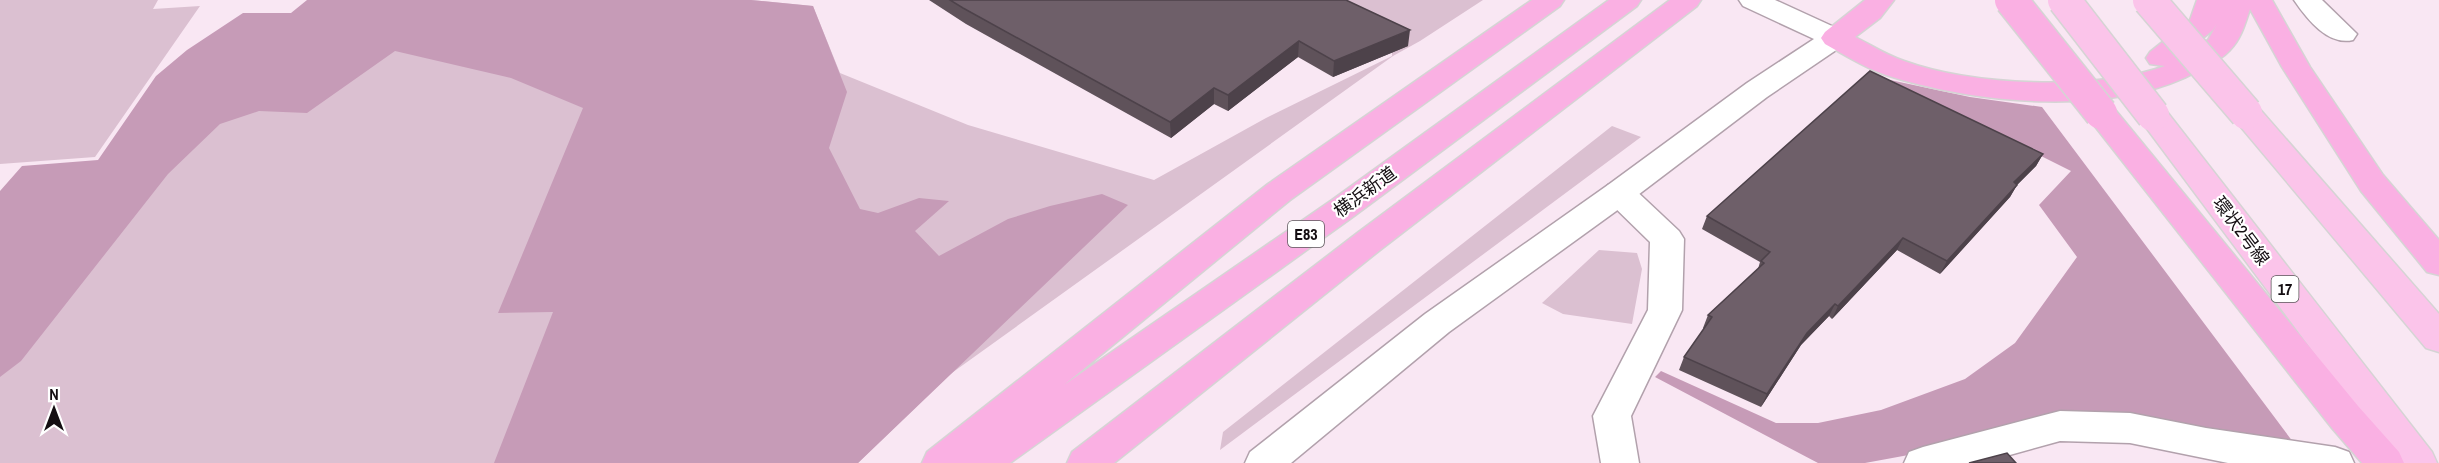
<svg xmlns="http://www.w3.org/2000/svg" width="2439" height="463" viewBox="0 0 2439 463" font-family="'Archivo Narrow','Noto Sans JP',sans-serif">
<rect width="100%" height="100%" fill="#f9e7f3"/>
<path fill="#dbc0d1" d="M 0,0 L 158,0 L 153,9 L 200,6 L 95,157 L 0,164 Z
M 751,0 L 813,6 L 840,73 L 968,125 L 1154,180 L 1266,118 L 1392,56 L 1391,33 L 1299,0 L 1483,0 L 1420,41 L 1393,56 L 949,375 L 858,463 L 0,463 L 0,262 L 278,48 Z
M 1612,126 L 1641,137 L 1220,450 L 1223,432 Z
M 1599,250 L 1637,253 L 1642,269 L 1632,324 L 1563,314 L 1542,303 Z"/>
<path fill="#c69bb7" d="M 307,0 L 751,0 L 813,6 L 847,92 L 829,148 L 860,209 L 878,213 L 919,198 L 949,201 L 915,231 L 939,256 L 1008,219 L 1050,206 L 1102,194 L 1128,205 L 858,463 L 494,463 L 553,312 L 498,313 L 583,108 L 511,78 L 395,51 L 307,113 L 259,111 L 220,124 L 168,174 L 21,361 L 0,377 L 0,191 L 22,166 L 98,160 L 156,76 L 187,50 L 243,13 L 291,13 Z
M 1890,80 L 1970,97 L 2042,107 L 2293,442 L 2123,415 L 2042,415 L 1914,454 L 1865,463 L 1818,463 L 1655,377 L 1661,371 L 1776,423 L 1818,423 L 1881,410 L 1965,379 L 2015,343 L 2077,257 L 2039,205 L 2071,171 Z"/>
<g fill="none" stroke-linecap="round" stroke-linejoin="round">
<defs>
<path id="minor" d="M 2294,0 L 2322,0 L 2357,34 L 2353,40 C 2328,46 2307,19 2294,0 Z
M 1619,182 L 1630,185 L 1679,231 L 1684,239 L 1682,310 L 1631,416 L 1639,463 L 1601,463 L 1593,416 L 1648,310 L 1650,242 L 1608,201 L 1603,193 L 1608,185 Z
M 2060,411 L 2130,413 L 2206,428 L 2335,447 L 2349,452 L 2354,463 L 2228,463 L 2130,443 L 2060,441 L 1981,463 L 1904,463 L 1909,452 L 1923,447 Z"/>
<path id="tertiary" d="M 1739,0 L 1775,0 L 1845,32 L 1849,38 L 1845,44 L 1767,97 L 1630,201 L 1449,332 L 1291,463 L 1245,463 L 1250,452 L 1425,314 L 1608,185 L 1747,83 L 1814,39 L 1743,6 Z"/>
<path id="primary" d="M 2246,103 L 2257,106 L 2439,314 L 2439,352 L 2426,348 L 2235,120 L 2231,113 L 2235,106 Z
M 2153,105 L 2164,108 L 2432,452 L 2437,463 L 2396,463 L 2142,122 L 2138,115 L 2142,108 Z"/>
<path id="trunk" d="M 1532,0 L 1564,0 L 1560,6 L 1290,200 L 1064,385 L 1332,200 L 1609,0 L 1641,0 L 1637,6 L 1354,216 L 1010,463 L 922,463 L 927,452 L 1268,184 Z
M 1670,0 L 1701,0 L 1697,6 L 1380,250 L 1114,463 L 1067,463 L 1072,452 L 1356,234 Z
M 1865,0 L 1894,0 L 1880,18 L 1855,37 C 1871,45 1886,55 1904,61 C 1973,86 2095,91 2165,66 L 2150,64 L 2146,58 L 2150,52 L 2190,20 L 2197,0 L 2225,0 L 2218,22 L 2225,0 L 2272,0 L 2310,67 L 2383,175 L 2439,240 L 2439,275 L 2427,272 L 2361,191 L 2282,67 L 2250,9 C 2245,24 2241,39 2230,50 C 2222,59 2210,65 2200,70 C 2115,118 1976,104 1886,75 C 1865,68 1845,55 1825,44 L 1821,38 L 1825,32 ZM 2217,24 L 2208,40 L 2176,59 L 2213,30 Z
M 2101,103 L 2112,106 L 2358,406 L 2399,452 L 2404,463 L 2362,463 L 2332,428 L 2090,120 L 2086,113 L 2090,106 Z"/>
</defs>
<use href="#minor" stroke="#b2a1ac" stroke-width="3"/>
<use href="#tertiary" stroke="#b2a1ac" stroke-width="3"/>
<use href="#primary" stroke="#d5d4d4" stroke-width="3"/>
<use href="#trunk" stroke="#d5d4d4" stroke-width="3"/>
<use href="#minor" fill="#fff" fill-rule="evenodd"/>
<use href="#tertiary" fill="#fff" fill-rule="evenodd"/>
<use href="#primary" fill="#fbc4ea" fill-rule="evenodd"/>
<use href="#trunk" fill="#fab0e3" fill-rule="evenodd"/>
<defs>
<path id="primary-bridge" d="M 2064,0 L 2153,115
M 2149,0 L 2246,113"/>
<path id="trunk-bridge" d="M 2011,0 L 2101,113"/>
</defs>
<use href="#primary-bridge" stroke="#d5d4d4" stroke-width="35" stroke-linecap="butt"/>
<use href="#trunk-bridge" stroke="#d5d4d4" stroke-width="35" stroke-linecap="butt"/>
<use href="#primary-bridge" stroke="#fbc4ea" stroke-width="32"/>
<use href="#trunk-bridge" stroke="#fab0e3" stroke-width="32"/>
</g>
<path fill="#5f525a" d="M 929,0 L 1346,0 L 1408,46 L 1333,77 L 1298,57 L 1228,111 L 1214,104 L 1171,138 L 966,24 Z
M 2043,154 L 2036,166 L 2017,185 L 2010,197 L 1940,274 L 1897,250 L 1832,319 L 1829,316 L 1801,345 L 1761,407 L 1679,370 L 1684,357 L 1704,329 L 1703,328 L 1708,315 L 1758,269 L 1760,262 L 1702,229 L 1707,216 Z"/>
<path fill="#4d424a" d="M 1410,30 L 1408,46 L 1333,77 L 1334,61 Z
M 1299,41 L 1298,57 L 1228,111 L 1228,95 Z
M 1214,88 L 1214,104 L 1171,138 L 1170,122 Z
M 2043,154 L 2036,166 L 2017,185 L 2010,197 L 1940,274 L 1947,261 L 2014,182 Z
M 1903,238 L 1897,250 L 1832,319 L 1838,306 Z
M 1835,304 L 1829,316 L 1801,345 L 1761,407 L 1767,394 L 1807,333 Z"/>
<path fill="#6e5f69" stroke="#4d424a" stroke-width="1.5" d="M 950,0 L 1346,0 L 1410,30 L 1334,61 L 1299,41 L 1228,95 L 1214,88 L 1170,122 L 963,8 Z
M 1870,71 L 2043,154 L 2014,182 L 2017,185 L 1947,261 L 1903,238 L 1838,306 L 1835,304 L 1807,333 L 1767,394 L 1684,357 L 1712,317 L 1708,315 L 1764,263 L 1761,261 L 1770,252 L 1707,216 Z
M 2007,453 L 2016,463 L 1969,463 Z"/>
<g text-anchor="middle" stroke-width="4.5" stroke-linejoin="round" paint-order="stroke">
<g fill="#fff" stroke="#5a5659" stroke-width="1.5">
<rect x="1288" y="221" width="36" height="26" rx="4.5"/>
<rect x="2271.5" y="276" width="27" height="26" rx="4.5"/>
</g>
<g font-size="16" font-weight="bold" fill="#140e12">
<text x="1306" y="240">E83</text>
<text x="2285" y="295">17</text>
</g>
<g font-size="18" fill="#140e12" stroke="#fff">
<text transform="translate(1365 192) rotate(-36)" y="6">横浜新道</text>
<text transform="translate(2241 231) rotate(53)" y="6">環状2号線</text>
</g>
</g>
<g transform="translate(54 409)" stroke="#ffffff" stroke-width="4.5" paint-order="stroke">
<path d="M0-4.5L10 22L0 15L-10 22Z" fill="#140e12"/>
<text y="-9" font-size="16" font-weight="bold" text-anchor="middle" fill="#140e12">N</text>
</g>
</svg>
